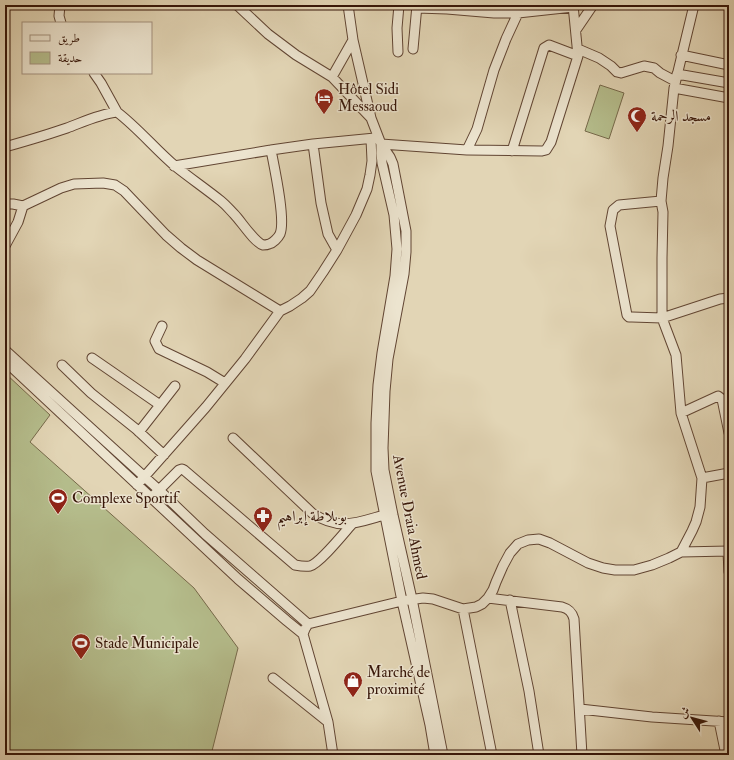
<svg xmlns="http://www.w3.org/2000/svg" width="734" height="760" viewBox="0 0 734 760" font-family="'IM FELL Double Pica',Amiri,serif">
<rect width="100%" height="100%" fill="#e2d5b5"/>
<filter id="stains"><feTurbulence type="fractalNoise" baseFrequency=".005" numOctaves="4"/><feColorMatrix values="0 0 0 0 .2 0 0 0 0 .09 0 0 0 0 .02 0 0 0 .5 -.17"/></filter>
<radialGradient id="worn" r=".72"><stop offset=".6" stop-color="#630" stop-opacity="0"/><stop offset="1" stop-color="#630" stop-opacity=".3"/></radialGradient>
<path fill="#b5bd8c" stroke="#76694a" d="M 600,85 L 624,93 L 609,139 L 585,131 Z
M 5,373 L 50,415 L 30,442 L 194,588 L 238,648 L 211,755 L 5,755 Z"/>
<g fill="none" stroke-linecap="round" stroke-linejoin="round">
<defs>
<path id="minor" d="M 60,5 L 59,16 L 61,23
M 237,5 L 268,34 L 296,55 L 332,77 L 370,117
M 348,5 L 353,40 L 371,118 L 381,144 L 390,157 L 393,164 L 406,231 L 406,252 L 404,274 L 388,359 L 385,391 L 383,448 L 384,470 L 393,515 L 412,599 L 443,755
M 417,8 L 447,9 L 494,13 L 518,13 L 573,7
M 576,30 L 593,5
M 413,49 L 417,5
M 578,49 L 599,58 L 611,66 L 617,72 L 621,73 L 644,66 L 654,68 L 660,73 L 675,81
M 398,52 L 397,28 L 399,5
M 681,55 L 729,65
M 94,73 L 101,83 L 117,112
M 677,74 L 729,83
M 332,77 L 353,40
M 674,88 L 729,98
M 313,144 L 321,203 L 328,234 L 337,250
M 381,144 L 381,153 L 382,163 L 394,215 L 397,249 L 395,276 L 382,353 L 378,385 L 376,423 L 376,471 L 402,601 L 430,725 L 435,755
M 381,144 L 467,150 L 542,151 L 546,150 L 551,142 L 578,56 L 573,5
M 5,147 C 26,141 47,135 67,128 C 83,122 100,114 117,112 C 138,128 155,149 175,166 C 190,178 206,189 221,201 C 226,205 230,210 234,214 C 241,221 254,242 263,245 C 265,245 267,245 269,244 C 273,243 278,238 280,234 C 286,220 274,166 271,150
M 467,150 L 477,129 L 494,70 L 506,39 L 518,13 L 518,5
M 512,151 L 544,48 L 549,45 L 578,56
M 174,166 L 271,150 L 313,144 L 375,138
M 661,201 L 619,205 L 613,210 L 610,226 L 627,315 L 629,317 L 632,317 L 662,318 L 720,299 L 729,298
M 5,204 L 13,204 L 23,206
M 5,246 L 18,222 L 23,206 L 61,188 L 74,184 L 103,183 L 115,185 L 124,191 L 166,235 L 181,248 L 197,260 L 280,311
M 162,326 L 155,341 L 159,349 L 207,372 L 225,383
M 5,350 L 159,490 L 205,534 L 308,624
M 92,358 L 160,405
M 5,361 L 238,579 L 287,621 L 303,634
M 62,365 L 91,393 L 136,429 L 164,455
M 681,413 L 718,396 L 722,399 L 729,433
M 139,432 L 175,386
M 233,438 L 312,513 C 339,531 356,523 384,515
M 702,478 L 729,473
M 137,485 L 206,407 L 245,359 L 280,311 L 290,306 L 302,298 L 310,291 L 323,272 L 337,250 L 356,215 L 367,189 L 370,175 L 372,161 L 371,139
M 155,494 L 179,470 L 182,469 L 184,470 L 295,565 C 300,566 305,567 310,566 C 320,563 344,533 352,524
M 681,552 L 729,551
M 728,552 L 729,572
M 488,598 L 562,607 C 569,609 572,612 574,619 L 582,755
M 510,600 L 529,691 L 539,755
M 463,609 L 492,755
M 273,678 L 328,722
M 580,709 L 652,717 L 729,722
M 719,721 L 726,755
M 333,755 L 328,722 L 303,634 L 305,629 L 308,624 L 402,601 L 423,598 L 433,599 L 463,609 L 476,607 L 482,604 L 488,598 L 493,590 L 496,582 L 503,566 L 510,553 L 518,544 L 528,540 L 539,539 L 550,543 L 588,563 L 603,568 L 615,570 L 634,570 L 652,565 L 669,558 L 681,552 L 692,531 L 696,522 L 700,507 L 702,478 L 681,413 L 676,355 L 662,318 L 662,258 L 663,212 L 661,201 L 663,178 L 668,146 L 674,88 L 694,5"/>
</defs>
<use href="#minor" stroke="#614533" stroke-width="11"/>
<use href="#minor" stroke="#ece4cf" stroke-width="9"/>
</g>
<defs>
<symbol id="hotel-pin" viewBox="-11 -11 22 30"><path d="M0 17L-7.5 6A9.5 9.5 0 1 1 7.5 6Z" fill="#8f2418" stroke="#ece4cf"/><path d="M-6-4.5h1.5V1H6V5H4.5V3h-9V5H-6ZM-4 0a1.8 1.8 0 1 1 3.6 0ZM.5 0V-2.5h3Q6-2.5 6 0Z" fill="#fff"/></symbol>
<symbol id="mosque-pin" viewBox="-11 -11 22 30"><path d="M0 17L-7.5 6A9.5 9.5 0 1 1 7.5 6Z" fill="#8f2418" stroke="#ece4cf"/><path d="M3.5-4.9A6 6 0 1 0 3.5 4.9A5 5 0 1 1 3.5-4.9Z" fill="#fff"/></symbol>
<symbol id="stadium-pin" viewBox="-11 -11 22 30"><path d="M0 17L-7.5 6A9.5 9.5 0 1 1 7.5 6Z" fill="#8f2418" stroke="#ece4cf"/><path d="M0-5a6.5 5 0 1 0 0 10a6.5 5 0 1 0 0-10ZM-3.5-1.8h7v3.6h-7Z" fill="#fff"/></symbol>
<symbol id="pharmacy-pin" viewBox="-11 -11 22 30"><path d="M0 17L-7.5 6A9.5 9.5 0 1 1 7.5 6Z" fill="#8f2418" stroke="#ece4cf"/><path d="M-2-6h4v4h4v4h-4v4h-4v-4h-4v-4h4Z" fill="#fff"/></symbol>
<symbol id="shop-pin" viewBox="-11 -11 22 30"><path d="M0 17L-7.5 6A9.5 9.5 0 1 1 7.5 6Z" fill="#8f2418" stroke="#ece4cf"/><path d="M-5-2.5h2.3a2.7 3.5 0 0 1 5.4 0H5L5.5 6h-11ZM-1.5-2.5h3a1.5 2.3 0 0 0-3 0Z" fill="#fff"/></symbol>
</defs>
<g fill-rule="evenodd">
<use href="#hotel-pin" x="313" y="87" width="22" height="30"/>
<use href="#mosque-pin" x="626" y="105" width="22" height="30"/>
<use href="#stadium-pin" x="47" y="487" width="22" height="30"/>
<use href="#pharmacy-pin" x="252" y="505" width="22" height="30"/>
<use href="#stadium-pin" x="70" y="632" width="22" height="30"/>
<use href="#shop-pin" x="342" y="670" width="22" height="30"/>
</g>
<g text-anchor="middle" stroke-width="3" stroke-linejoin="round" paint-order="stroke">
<g font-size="15" fill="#361508" stroke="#ece4cf" text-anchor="start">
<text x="338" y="94">Hôtel Sidi<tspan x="338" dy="17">Messaoud</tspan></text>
<text x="651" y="121">مسجد الرحمة</text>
<text x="72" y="503">Complexe Sportif</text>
<text x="277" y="521">بوبلاطة إبراهيم</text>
<text x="95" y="648">Stade Municipale</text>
<text x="367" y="677">Marché de<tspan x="367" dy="17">proximité</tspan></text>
</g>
<g font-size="15" fill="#361508" stroke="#ece4cf">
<text transform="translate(410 517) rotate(79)" y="5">Avenue Draia Ahmed</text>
</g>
</g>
<rect width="734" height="760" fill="none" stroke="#e2d5b5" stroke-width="20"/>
<rect x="6" y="6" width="722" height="748" fill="none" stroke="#361508" stroke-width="2"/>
<rect x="10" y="10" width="714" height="740" fill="none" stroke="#361508"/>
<rect x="22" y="22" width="130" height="52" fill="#ece4cf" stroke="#a3917f"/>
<rect x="30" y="35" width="20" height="6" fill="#ece4cf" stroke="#a3917f"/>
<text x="58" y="42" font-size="12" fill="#361508">طريق</text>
<rect x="30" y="52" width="20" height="12" fill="#b5bd8c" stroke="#a3917f"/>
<text x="58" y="62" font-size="12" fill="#361508">حديقة</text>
<g transform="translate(692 718) rotate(306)" stroke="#ece4cf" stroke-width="3" paint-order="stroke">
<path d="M0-3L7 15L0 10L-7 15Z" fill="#361508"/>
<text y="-6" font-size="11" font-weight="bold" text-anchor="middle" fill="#361508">ش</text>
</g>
<rect width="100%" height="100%" filter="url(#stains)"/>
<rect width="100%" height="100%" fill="url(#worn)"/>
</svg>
